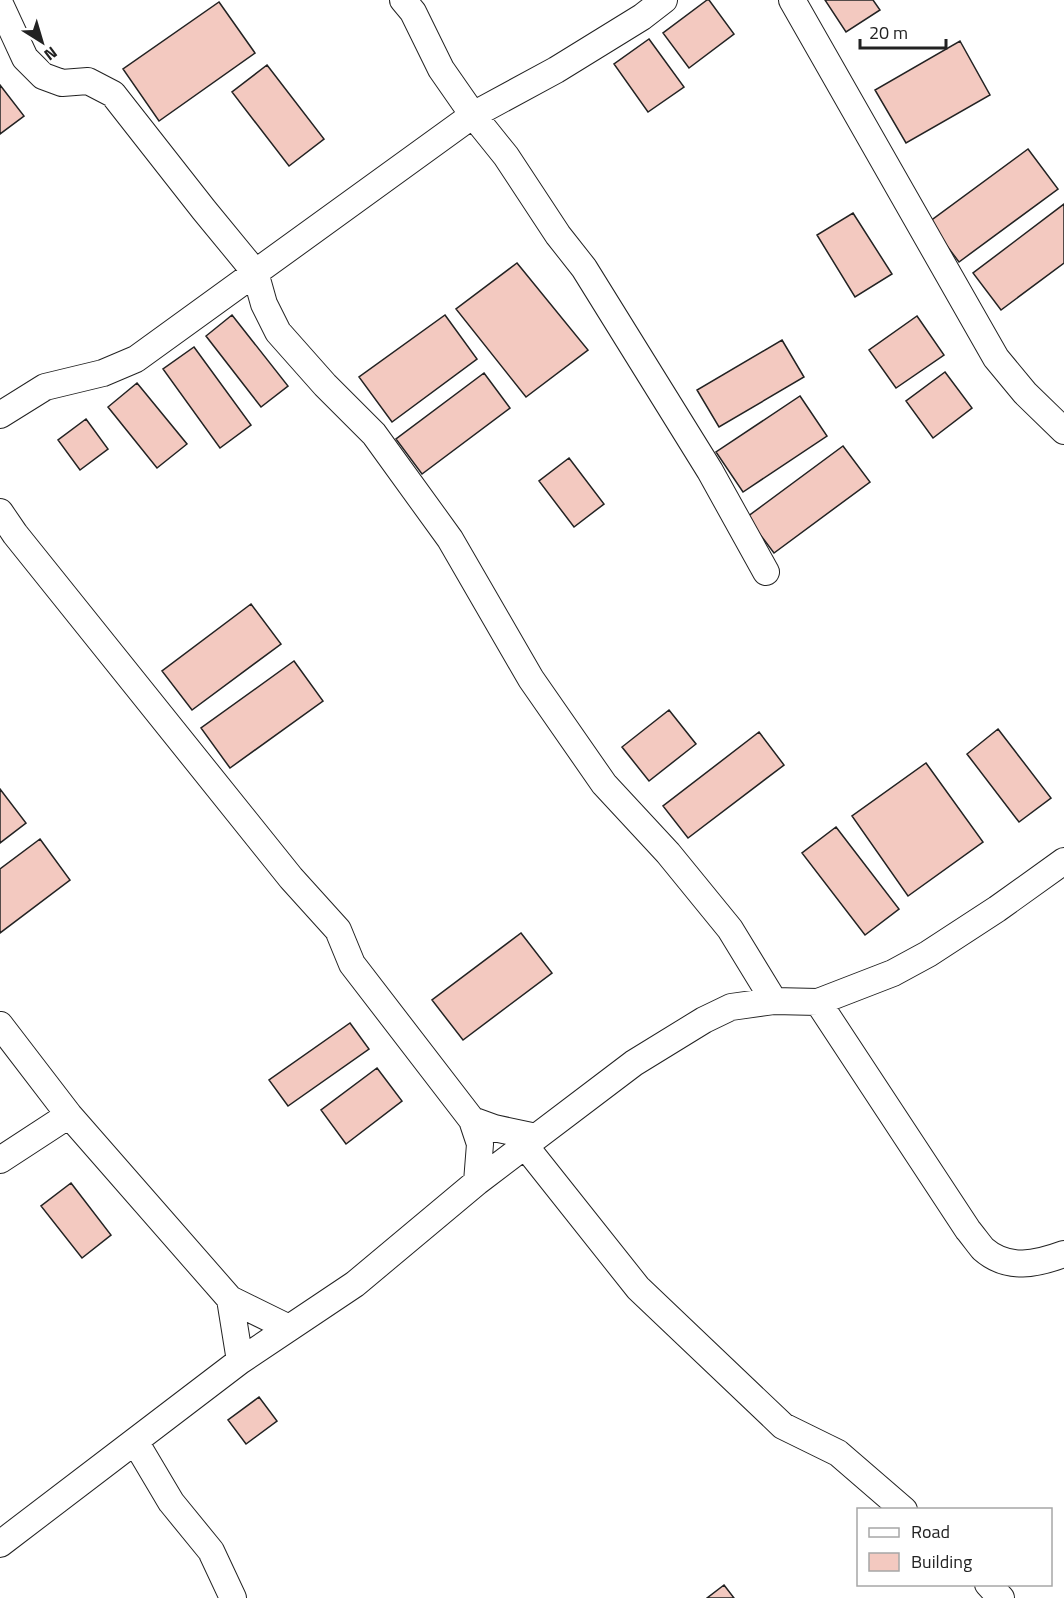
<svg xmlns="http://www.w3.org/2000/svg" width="1064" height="1598" viewBox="0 0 1064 1598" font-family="'Titillium Web',sans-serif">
<rect width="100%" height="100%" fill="#fff"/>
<path fill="#f3c9c0" stroke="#222" stroke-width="1.5" d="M 707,0 L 709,0 L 734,34 L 689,68 L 663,33 Z
M 825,0 L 873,0 L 880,10 L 846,32 Z
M 219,2 L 255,53 L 159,121 L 123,69 Z
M 649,39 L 684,87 L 648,112 L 614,64 Z
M 960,41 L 990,95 L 906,143 L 875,90 Z
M 267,65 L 324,139 L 289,166 L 232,92 Z
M 0,85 L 24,116 L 0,134 Z
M 1028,149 L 1058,189 L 959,262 L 929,222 Z
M 1064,204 L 1064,263 L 1001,310 L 973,273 Z
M 853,213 L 892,274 L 855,297 L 817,235 Z
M 517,263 L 588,350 L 526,397 L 456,309 Z
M 232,315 L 288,386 L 261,407 L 206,336 Z
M 445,315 L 477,359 L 392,422 L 359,377 Z
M 917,316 L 944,355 L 896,388 L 869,350 Z
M 782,340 L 804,377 L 719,427 L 697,390 Z
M 194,347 L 251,425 L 220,448 L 163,369 Z
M 945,372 L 972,408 L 933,438 L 906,401 Z
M 484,373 L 510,408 L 422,474 L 396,439 Z
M 137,383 L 187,444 L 157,468 L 108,407 Z
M 800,396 L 827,436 L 743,492 L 716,452 Z
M 86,419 L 108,449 L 80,470 L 58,440 Z
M 843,446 L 870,482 L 774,553 L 747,517 Z
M 569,458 L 604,504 L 574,527 L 539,481 Z
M 251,604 L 281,644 L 192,710 L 162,671 Z
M 294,661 L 323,701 L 230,768 L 201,728 Z
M 669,710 L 696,744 L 649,781 L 622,747 Z
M 998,729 L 1051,798 L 1019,822 L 967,754 Z
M 759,732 L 784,765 L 688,838 L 663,806 Z
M 926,763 L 983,842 L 908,896 L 852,816 Z
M 0,789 L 26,823 L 0,843 Z
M 836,827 L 899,909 L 865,935 L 802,853 Z
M 40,839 L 70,880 L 0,933 L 0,869 Z
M 521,933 L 552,973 L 463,1040 L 432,1000 Z
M 350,1023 L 369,1049 L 288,1106 L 269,1080 Z
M 377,1068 L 402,1101 L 346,1144 L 321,1110 Z
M 71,1183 L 111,1235 L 82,1258 L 41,1206 Z
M 259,1397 L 277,1421 L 246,1444 L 228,1420 Z
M 724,1585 L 734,1598 L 707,1598 Z"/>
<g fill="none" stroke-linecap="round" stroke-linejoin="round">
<defs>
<path id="street" d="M 403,0 L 413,12 L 441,69 L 473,115 L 506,156 L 558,235 L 584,268 L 710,471 L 766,572
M 792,0 L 996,358 L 1025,393 L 1064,431
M 0,4 L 25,58 L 43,76 L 62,83 L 88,81 L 113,94 L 204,210 L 255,272 L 264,304 L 278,332 L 325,385 L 374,434 L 450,539 L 531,679 L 604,784 L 668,853 L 730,929 L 774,1001
M 0,415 L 45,387 L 103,373 L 136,359 L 473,115 L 556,70 L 642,17 L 664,0
M 0,512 L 15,534 L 291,878 L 338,930 L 352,964 L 472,1120 L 480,1144 L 477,1182
M 818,1002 L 968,1230 C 973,1236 978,1243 983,1249 C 1008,1271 1037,1264 1064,1254
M 0,1025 L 69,1115 L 230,1299 L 289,1328
M 472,1120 L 494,1128 L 536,1137
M 526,1147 L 638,1288 L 783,1426 L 838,1453 L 904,1510
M 0,1160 L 69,1115
M 230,1299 L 240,1361
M 136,1443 L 171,1502 L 211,1551 L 233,1598
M 0,1544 L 240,1361 L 355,1284 L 477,1182 L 634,1063 L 704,1020 L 731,1007 L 774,1001 L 818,1002 L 893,973 L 928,954 L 997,909 L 1064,861
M 988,1584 L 1001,1598"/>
</defs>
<use href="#street" stroke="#222" stroke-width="28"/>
<use href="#street" stroke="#fff" stroke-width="26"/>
</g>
<rect x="857" y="1508" width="195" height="78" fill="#ffffff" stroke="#a7a7a7" stroke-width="1.5"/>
<rect x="869" y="1528" width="30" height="9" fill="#ffffff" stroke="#a7a7a7" stroke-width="1.5"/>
<text x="911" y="1538" font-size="18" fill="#222222">Road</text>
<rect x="869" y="1553" width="30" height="18" fill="#f3c9c0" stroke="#a7a7a7" stroke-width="1.5"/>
<text x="911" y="1568" font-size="18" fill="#222222">Building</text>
<g transform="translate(42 42) rotate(143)" stroke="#ffffff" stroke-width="4.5" paint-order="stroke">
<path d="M0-4.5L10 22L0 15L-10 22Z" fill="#222222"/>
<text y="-9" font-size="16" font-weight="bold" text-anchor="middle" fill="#222222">N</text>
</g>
<path d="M860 39v9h86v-9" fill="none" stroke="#222222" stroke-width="3"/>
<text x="869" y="39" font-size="18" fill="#222222" stroke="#ffffff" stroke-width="4.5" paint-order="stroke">20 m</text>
</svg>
